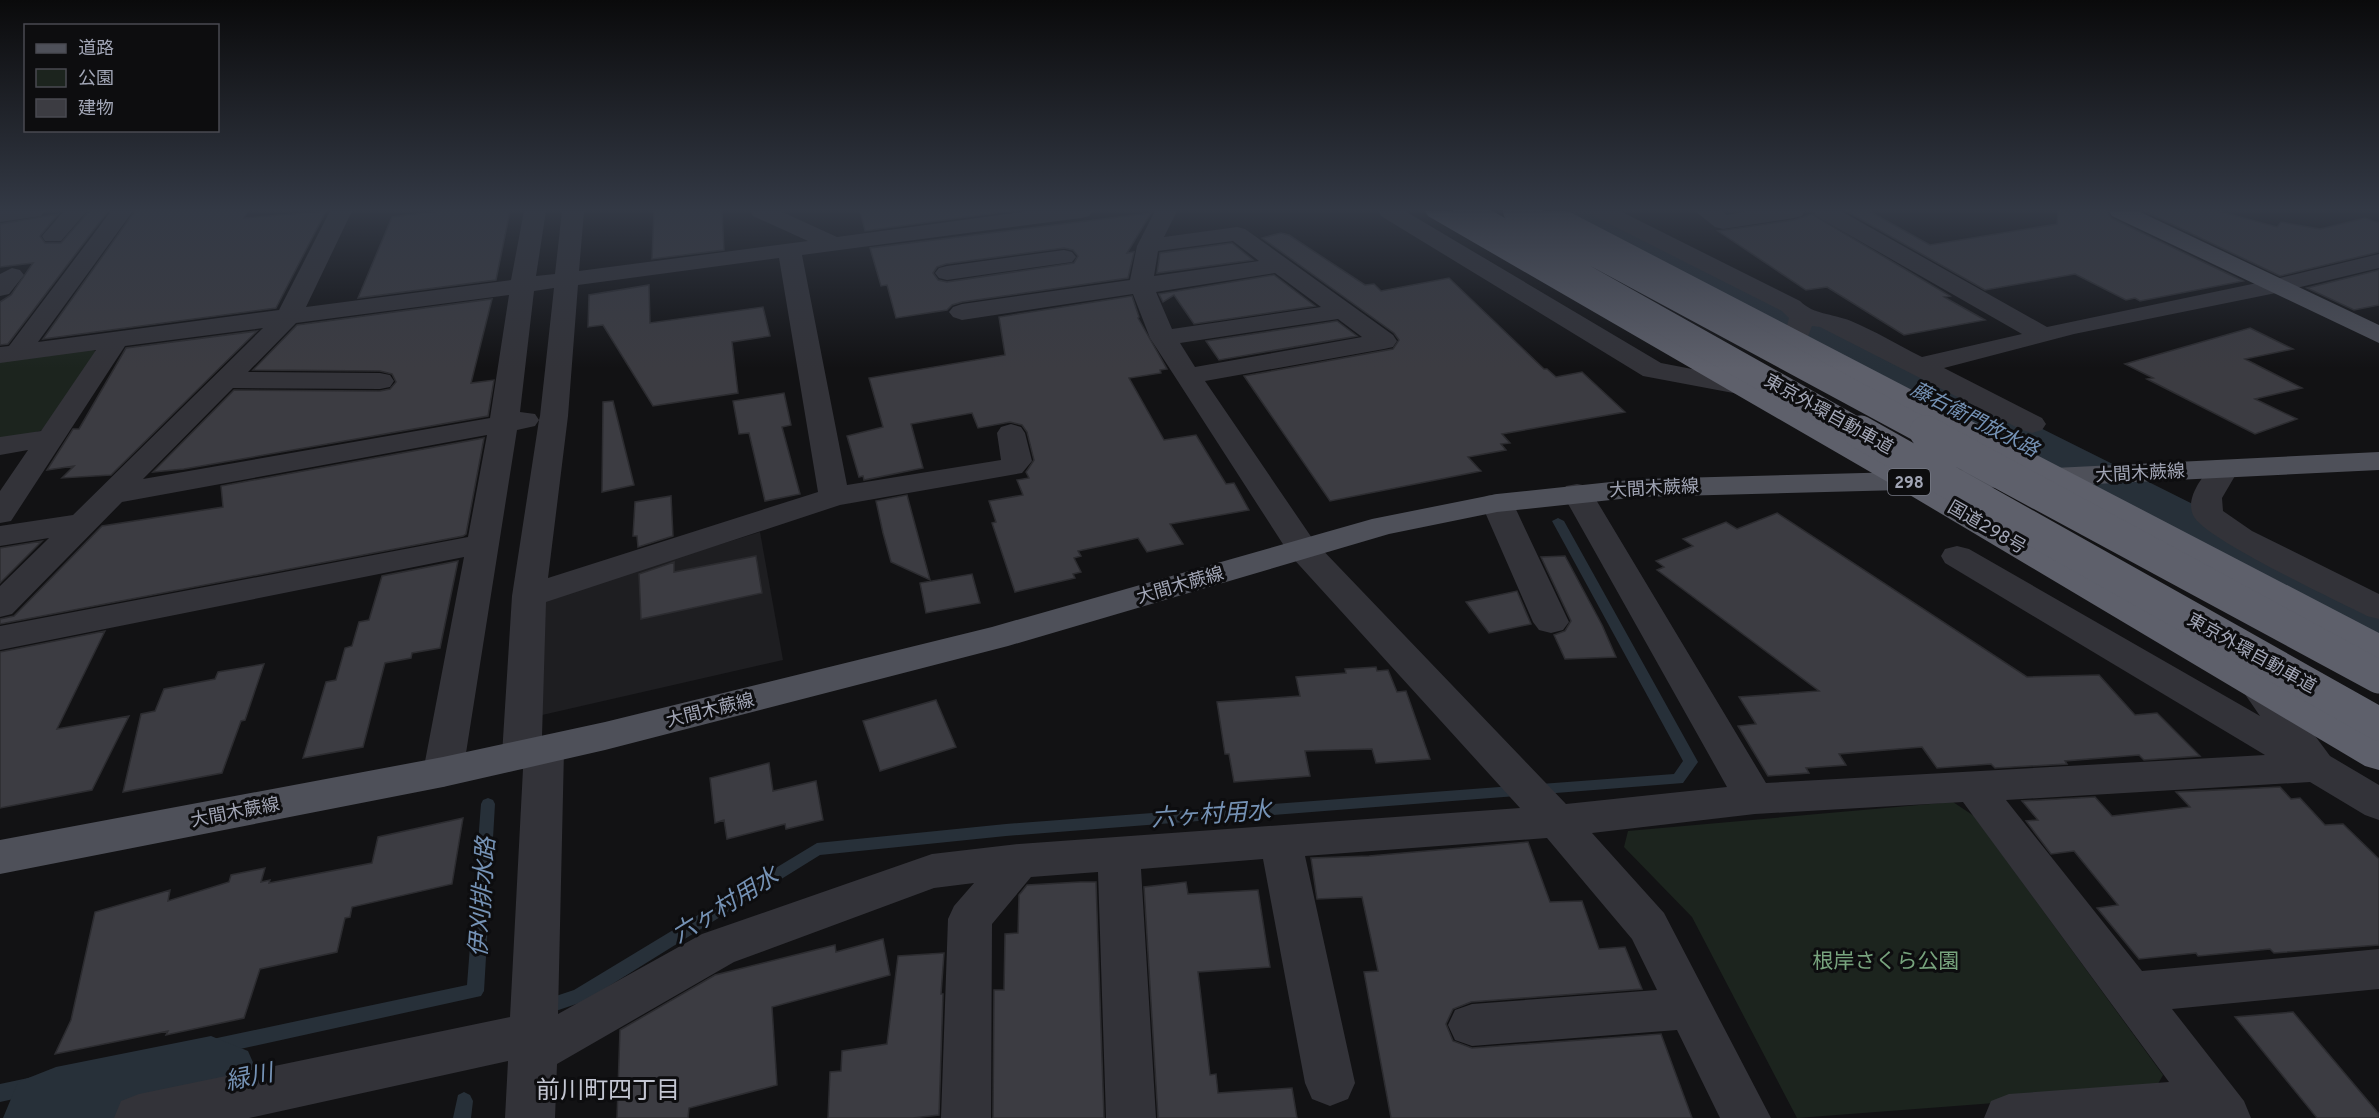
<svg xmlns="http://www.w3.org/2000/svg" width="2379" height="1118" viewBox="0 0 2379 1118" font-family="Overpass,'Noto Sans JP',sans-serif">
<rect width="100%" height="100%" fill="#121214"/>
<path fill="#1e1e21" d="M 760,532 L 783,660 L 529,718 L 540,600 Z"/>
<path fill="#1c241e" d="M 91,349 L 98,352 L 47,429 L 0,442 L 0,361 Z
M 1953,802 L 1974,816 L 2163,1075 L 2154,1091 L 1797,1118 L 1692,917 L 1624,847 L 1628,831 Z"/>
<g fill="none" stroke-linecap="round" stroke-linejoin="round">
<path fill="#273039" fill-rule="evenodd" d="M 1558,518 L 1564,521 L 1698,762 L 1683,783 L 1006,836 L 820,855 L 585,1001 L 544,1015 L 538,1012 L 535,1007 L 538,1002 L 574,990 L 817,843 L 1006,824 L 1674,774 L 1683,761 L 1552,521 Z
M 488,798 L 493,800 L 495,804 L 484,991 L 481,996 L 0,1102 L 0,1084 L 467,985 L 481,804 L 483,800 Z
M 464,1092 L 470,1095 L 473,1101 L 471,1118 L 453,1118 L 458,1095 Z"/>
<path fill="#273039" fill-rule="evenodd" d="M 1547,211 L 1606,211 L 2379,597 L 2379,651 L 2353,644 L 1554,221 Z
M 211,1036 L 248,1051 L 263,1085 L 248,1118 L 3,1118 L 18,1082 L 56,1067 Z"/>
</g>
<path fill="#3c3c42" stroke="#2c2c30" stroke-width="1.5" fill-rule="evenodd" d="M 89,211 L 108,211 L 8,344 L 0,345 L 0,302 L 11,295 L 33,263 L 0,267 L 0,224 L 58,214 L 40,236 L 45,243 L 61,243 Z
M 135,211 L 248,211 L 244,218 L 326,211 L 276,308 L 43,339 Z
M 439,211 L 510,211 L 496,280 L 358,298 L 392,217 Z
M 654,211 L 722,211 L 724,250 L 652,259 Z
M 860,211 L 1010,211 L 865,231 Z
M 1846,211 L 1869,211 L 1930,245 L 2057,224 L 2058,211 L 2107,211 L 2111,218 L 2243,281 L 2140,301 L 2135,298 L 2126,300 L 2075,274 L 1985,290 Z
M 2144,211 L 2218,211 L 2277,227 L 2281,222 L 2320,229 L 2365,218 L 2379,223 L 2379,252 L 2280,276 Z
M 1151,213 L 1127,253 L 1134,252 L 1128,278 L 962,302 L 952,305 L 947,310 L 896,318 L 887,285 L 881,286 L 870,248 ZM 1064,248 L 1073,250 L 1078,256 L 1074,263 L 947,282 L 938,280 L 933,273 L 937,267 L 946,264 Z
M 1812,214 L 1950,296 L 1944,297 L 1985,320 L 1904,335 L 1827,287 L 1806,290 L 1718,231 L 1794,220 Z
M 1281,233 L 1289,235 L 1365,285 L 1374,284 L 1381,291 L 1449,278 L 1544,369 L 1547,369 L 1556,377 L 1582,372 L 1625,412 L 1502,434 L 1510,443 L 1501,444 L 1506,450 L 1468,457 L 1481,471 L 1330,501 L 1244,376 L 1393,349 L 1399,340 L 1394,333 L 1262,238 Z
M 1232,243 L 1253,260 L 1157,273 L 1160,253 Z
M 2379,270 L 2379,305 L 2354,310 L 2307,288 Z
M 1274,275 L 1315,306 L 1194,324 L 1174,295 L 1163,302 L 1159,294 Z
M 649,285 L 650,323 L 763,307 L 770,336 L 732,342 L 738,393 L 653,406 L 603,325 L 588,327 L 589,295 Z
M 1132,296 L 1139,317 L 1138,318 L 1167,369 L 1160,370 L 1161,373 L 1129,378 L 1164,440 L 1196,435 L 1226,484 L 1234,483 L 1249,510 L 1170,524 L 1183,544 L 1147,552 L 1138,538 L 1078,551 L 1081,556 L 1074,558 L 1081,572 L 1073,574 L 1075,578 L 1015,592 L 992,523 L 996,522 L 989,501 L 1023,495 L 1017,480 L 1029,478 L 1026,472 L 1034,460 L 1027,432 L 1022,425 L 1010,422 L 978,428 L 972,413 L 911,424 L 923,468 L 864,480 L 863,476 L 859,477 L 847,436 L 883,427 L 869,378 L 1005,355 L 999,317 Z
M 492,299 L 471,383 L 494,380 L 488,416 L 184,469 L 153,472 L 234,390 L 380,391 L 390,389 L 396,382 L 392,374 L 380,371 L 253,370 L 297,325 Z
M 1337,321 L 1357,336 L 1219,360 L 1206,341 Z
M 2250,328 L 2293,349 L 2245,359 L 2302,388 L 2255,399 L 2297,419 L 2255,434 L 2147,379 L 2153,378 L 2125,364 Z
M 257,331 L 111,475 L 62,478 L 74,466 L 47,470 L 73,429 L 79,429 L 126,348 Z
M 784,393 L 791,425 L 782,427 L 800,494 L 765,501 L 749,433 L 739,434 L 733,401 Z
M 613,401 L 634,485 L 602,492 L 603,402 Z
M 484,438 L 466,534 L 463,536 L 0,624 L 0,619 L 14,616 L 102,526 L 223,507 L 221,486 Z
M 907,495 L 930,580 L 891,562 L 883,533 L 876,501 Z
M 671,496 L 673,536 L 638,547 L 637,536 L 633,536 L 635,502 Z
M 1777,513 L 2027,677 L 2099,675 L 2135,715 L 2157,713 L 2200,756 L 2144,760 L 2139,755 L 2065,761 L 2067,764 L 1995,768 L 1991,764 L 1937,768 L 1922,747 L 1839,754 L 1846,765 L 1806,768 L 1809,773 L 1768,776 L 1738,726 L 1756,724 L 1739,697 L 1819,691 L 1657,570 L 1664,567 L 1656,561 L 1693,546 L 1683,539 L 1726,522 L 1737,529 Z
M 42,541 L 0,583 L 0,548 Z
M 756,556 L 762,593 L 641,619 L 639,574 L 674,562 L 674,572 Z
M 1565,556 L 1602,625 L 1616,657 L 1565,659 L 1554,635 L 1565,631 L 1571,621 L 1541,557 Z
M 458,561 L 440,648 L 412,653 L 411,658 L 385,663 L 363,747 L 303,758 L 326,682 L 336,680 L 345,648 L 352,646 L 359,622 L 369,620 L 382,576 Z
M 972,574 L 980,603 L 926,613 L 920,583 Z
M 1517,591 L 1531,624 L 1489,633 L 1466,602 Z
M 105,631 L 57,729 L 129,716 L 92,790 L 0,808 L 0,652 Z
M 264,664 L 245,720 L 241,721 L 222,773 L 123,792 L 141,714 L 155,711 L 164,689 L 215,679 L 218,672 Z
M 1376,667 L 1377,671 L 1388,670 L 1397,692 L 1406,691 L 1430,759 L 1376,763 L 1372,749 L 1305,751 L 1310,776 L 1234,782 L 1229,754 L 1225,754 L 1217,702 L 1300,696 L 1296,677 L 1346,673 L 1345,669 Z
M 936,700 L 956,747 L 880,771 L 863,721 Z
M 769,763 L 773,791 L 816,781 L 823,820 L 786,829 L 785,824 L 727,839 L 724,820 L 715,823 L 710,778 Z
M 2280,787 L 2291,799 L 2300,798 L 2325,825 L 2343,824 L 2379,859 L 2379,945 L 2274,953 L 2270,949 L 2198,956 L 2196,953 L 2139,959 L 2097,908 L 2118,905 L 2074,851 L 2051,854 L 2026,821 L 2038,820 L 2022,801 L 2095,797 L 2112,816 L 2190,807 L 2176,792 Z
M 463,818 L 452,884 L 352,907 L 350,917 L 345,918 L 337,952 L 260,969 L 244,1018 L 166,1035 L 168,1031 L 55,1054 L 71,1020 L 95,912 L 170,890 L 168,901 L 229,882 L 231,875 L 265,868 L 261,882 L 270,880 L 269,883 L 372,863 L 378,837 Z
M 1528,842 L 1550,902 L 1582,901 L 1599,949 L 1625,947 L 1642,989 L 1471,1002 L 1453,1009 L 1446,1024 L 1453,1041 L 1472,1048 L 1661,1034 L 1692,1118 L 1391,1118 L 1364,972 L 1378,971 L 1362,897 L 1317,899 L 1311,858 L 1369,856 Z
M 1080,882 L 1096,882 L 1104,1118 L 993,1118 L 994,990 L 1004,990 L 1005,934 L 1018,933 L 1019,895 L 1027,885 Z
M 1186,882 L 1188,894 L 1258,890 L 1270,967 L 1198,972 L 1210,1075 L 1216,1074 L 1218,1093 L 1292,1088 L 1297,1118 L 1158,1118 L 1144,887 Z
M 883,939 L 890,975 L 772,1007 L 777,1085 L 689,1108 L 688,1118 L 617,1118 L 620,1030 L 715,975 L 835,945 L 836,952 Z
M 944,953 L 941,994 L 943,994 L 939,1115 L 913,1118 L 828,1118 L 830,1072 L 841,1071 L 842,1051 L 887,1044 L 898,956 Z
M 2293,1012 L 2379,1114 L 2379,1118 L 2317,1118 L 2235,1017 Z"/>
<g fill="none" stroke-linecap="round" stroke-linejoin="round">
<path fill="#333339" fill-rule="evenodd" d="M 0,211 L 44,211 L 41,216 L 0,222 Z
M 64,211 L 87,211 L 61,241 L 45,241 L 42,236 Z
M 111,211 L 133,211 L 38,342 L 279,310 L 330,211 L 352,211 L 306,307 L 511,280 L 524,211 L 546,211 L 536,276 L 555,274 L 562,211 L 584,211 L 579,271 L 808,241 L 753,216 L 750,211 L 780,211 L 837,237 L 1029,211 L 1092,211 L 1089,216 L 1081,218 L 802,255 L 847,485 L 1001,460 L 997,433 L 1001,427 L 1011,424 L 1021,427 L 1025,433 L 1032,461 L 1022,473 L 840,505 L 546,602 L 542,736 L 558,740 L 564,750 L 558,1014 L 702,934 L 932,854 L 1019,844 L 1520,808 L 1290,555 L 1150,338 L 1133,294 L 962,320 L 953,317 L 949,312 L 953,307 L 962,304 L 1130,280 L 1137,246 L 1155,211 L 1177,211 L 1164,237 L 1237,227 L 1245,229 L 1393,335 L 1397,341 L 1393,347 L 1384,349 L 1205,381 L 1314,541 L 1566,804 L 1727,787 L 1562,493 L 1566,486 L 1577,484 L 1588,486 L 1592,493 L 1766,783 L 2265,755 L 1945,563 L 1941,556 L 1945,549 L 1957,546 L 1969,549 L 2260,716 L 2240,687 L 2246,678 L 2259,674 L 2272,678 L 2330,756 L 2379,785 L 2379,820 L 2365,815 L 2310,782 L 2006,800 L 2142,971 L 2379,949 L 2379,989 L 2172,1009 L 2244,1101 L 2251,1118 L 1984,1118 L 1991,1101 L 2009,1094 L 2169,1082 L 1963,802 L 1755,814 L 1592,833 L 1664,913 L 1771,1118 L 1720,1118 L 1677,1030 L 1472,1046 L 1455,1040 L 1448,1025 L 1455,1010 L 1472,1004 L 1657,990 L 1632,939 L 1547,838 L 1305,856 L 1355,1083 L 1348,1099 L 1330,1106 L 1312,1099 L 1305,1083 L 1263,859 L 1141,869 L 1156,1118 L 1106,1118 L 1098,872 L 1031,877 L 992,924 L 991,1118 L 941,1118 L 948,919 L 954,906 L 974,883 L 934,888 L 734,962 L 557,1064 L 555,1118 L 505,1118 L 508,1061 L 249,1118 L 114,1118 L 121,1101 L 139,1094 L 510,1017 L 523,769 L 508,765 L 502,755 L 512,596 L 539,420 L 535,426 L 517,430 L 463,772 L 457,782 L 443,787 L 429,782 L 423,772 L 464,557 L 0,650 L 0,626 L 468,537 L 487,435 L 122,502 L 12,614 L 0,617 L 0,586 L 49,538 L 0,546 L 0,526 L 73,515 L 263,328 L 125,346 L 11,521 L 0,523 L 0,491 L 28,450 L 0,455 L 0,437 L 41,431 L 96,350 L 0,363 L 0,347 L 9,346 ZM 1233,241 L 1259,261 L 1154,276 L 1158,251 ZM 779,258 L 818,492 L 548,578 L 568,416 L 578,285 ZM 1275,273 L 1321,307 L 1172,329 L 1156,292 ZM 554,288 L 540,416 L 539,420 L 535,414 L 520,412 L 534,291 ZM 509,295 L 490,418 L 143,479 L 233,388 L 380,389 L 390,387 L 394,381 L 390,375 L 380,373 L 248,372 L 296,323 ZM 1338,319 L 1362,337 L 1195,367 L 1180,343 Z
M 1378,211 L 1405,211 L 1661,363 L 1744,379 L 1754,381 L 1758,387 L 1754,393 L 1744,395 L 1643,376 L 1381,216 Z
M 1591,211 L 1620,211 L 1800,301 C 1814,315 1831,313 1851,321 C 1875,331 1898,345 1922,357 L 2022,334 L 1816,216 L 1813,211 L 1841,211 L 2047,327 L 2276,279 L 2379,254 L 2379,268 L 2276,293 L 2074,334 L 1944,368 L 2042,418 L 2046,424 L 2042,430 L 2032,433 L 2022,430 L 1820,327 L 1812,326 L 1805,345 L 1796,347 L 1787,345 L 1783,339 L 1789,318 L 1782,311 L 1594,216 Z
M 1695,211 L 1721,211 L 1727,215 L 1749,211 L 1805,211 L 1802,216 L 1794,218 L 1723,229 L 1715,227 Z
M 1064,250 L 1072,252 L 1076,257 L 1072,262 L 947,280 L 939,278 L 935,273 L 939,268 L 947,266 Z
M 12,268 L 20,270 L 24,275 L 9,294 L 0,296 L 0,274 Z
M 2224,460 L 2235,463 L 2239,469 L 2222,498 L 2223,511 L 2252,531 L 2379,594 L 2379,619 L 2367,616 C 2338,601 2202,538 2193,515 C 2185,497 2203,477 2213,463 Z
M 1497,494 L 1508,496 L 1513,503 L 1569,622 L 1563,630 L 1551,633 L 1539,630 L 1533,622 L 1481,503 L 1486,496 Z"/>
<path fill="#4e5059" fill-rule="evenodd" d="M 2109,211 L 2138,211 L 2379,325 L 2379,343 L 2112,216 Z
M 2379,452 L 2379,470 L 2054,486 L 1639,497 L 1497,512 L 1389,534 L 1008,646 L 605,750 L 443,787 L 0,874 L 0,840 L 443,757 L 605,722 L 992,627 L 1372,519 L 1497,494 L 1639,479 L 2054,468 Z"/>
<path fill="#5e606b" fill-rule="evenodd" d="M 1425,211 L 1452,211 L 2379,738 L 2379,770 L 2365,766 L 1898,488 L 1428,216 Z
M 1540,211 L 1568,211 L 2379,633 L 2379,660 L 2366,656 L 1543,216 Z"/>
<path stroke="#5e606b" stroke-width="26" d="M 1466,211 L 1863,434
M 1516,211 L 1929,434"/>
<path stroke="#5e606b" stroke-width="33" d="M 1860,432 L 2379,724
M 1926,432 L 2379,677"/>
</g>
<linearGradient id="sky" x2="0" y2="1"><stop stop-color="#0a0a0b"/><stop offset="0.57" stop-color="#333945"/><stop offset="1" stop-color="#333945" stop-opacity="0"/></linearGradient>
<rect width="2379" height="368" fill="url(#sky)"/>
<g text-anchor="middle" stroke-width="6" stroke-linejoin="round" paint-order="stroke">
<rect fill="#0d0d0f" stroke="#757884" stroke-width="1.5" x="1888" y="469" width="42" height="26" rx="4.5"/>
<g font-size="16" font-weight="bold" fill="#a2a6b6">
<text x="1909" y="488">298</text>
</g>
<g font-size="18" fill="#a2a6b6" stroke="#0d0d0f">
<text transform="translate(1829 414) rotate(29)" y="6">東京外環自動車道</text>
<text transform="translate(2140 473) rotate(-3)" y="6">大間木蕨線</text>
<text transform="translate(1654 488) rotate(-3)" y="6">大間木蕨線</text>
<text transform="translate(1987 527) rotate(30)" y="6">国道298号</text>
<text transform="translate(1180 585) rotate(-16)" y="6">大間木蕨線</text>
<text transform="translate(2252 653) rotate(29)" y="6">東京外環自動車道</text>
<text transform="translate(710 710) rotate(-14)" y="6">大間木蕨線</text>
<text transform="translate(235 812) rotate(-11)" y="6">大間木蕨線</text>
</g>
<g font-size="20" font-style="italic" fill="#7592b5" stroke="#0d0d0f">
<text transform="translate(1975 419) rotate(27)" y="7">藤右衛門放水路</text>
</g>
<g font-size="21" fill="#77a37d" stroke="#0d0d0f">
<text x="1886" y="968">根岸さくら公園</text>
</g>
<g font-size="24" font-style="italic" fill="#7592b5" stroke="#0d0d0f">
<text transform="translate(1211 814) rotate(-4)" y="8">六ヶ村用水</text>
<text transform="translate(482 897) rotate(-86)" y="8">伊刈排水路</text>
<text transform="translate(725 905) rotate(-32)" y="8">六ヶ村用水</text>
<text transform="translate(249 1077) rotate(-12)" y="8">緑川</text>
</g>
<g font-size="24" fill="#c3c6d2" stroke="#0d0d0f">
<text x="608" y="1098">前川町四丁目</text>
</g>
</g>
<rect x="24" y="24" width="195" height="108" fill="#0d0d0f" stroke="#494a52" stroke-width="1.5"/>
<rect x="36" y="44" width="30" height="9" fill="#4e5059" stroke="#494a52" stroke-width="1.5"/>
<text x="78" y="54" font-size="18" fill="#a2a6b6">道路</text>
<rect x="36" y="69" width="30" height="18" fill="#1c241e" stroke="#494a52" stroke-width="1.5"/>
<text x="78" y="84" font-size="18" fill="#a2a6b6">公園</text>
<rect x="36" y="99" width="30" height="18" fill="#3c3c42" stroke="#494a52" stroke-width="1.5"/>
<text x="78" y="114" font-size="18" fill="#a2a6b6">建物</text>
</svg>
